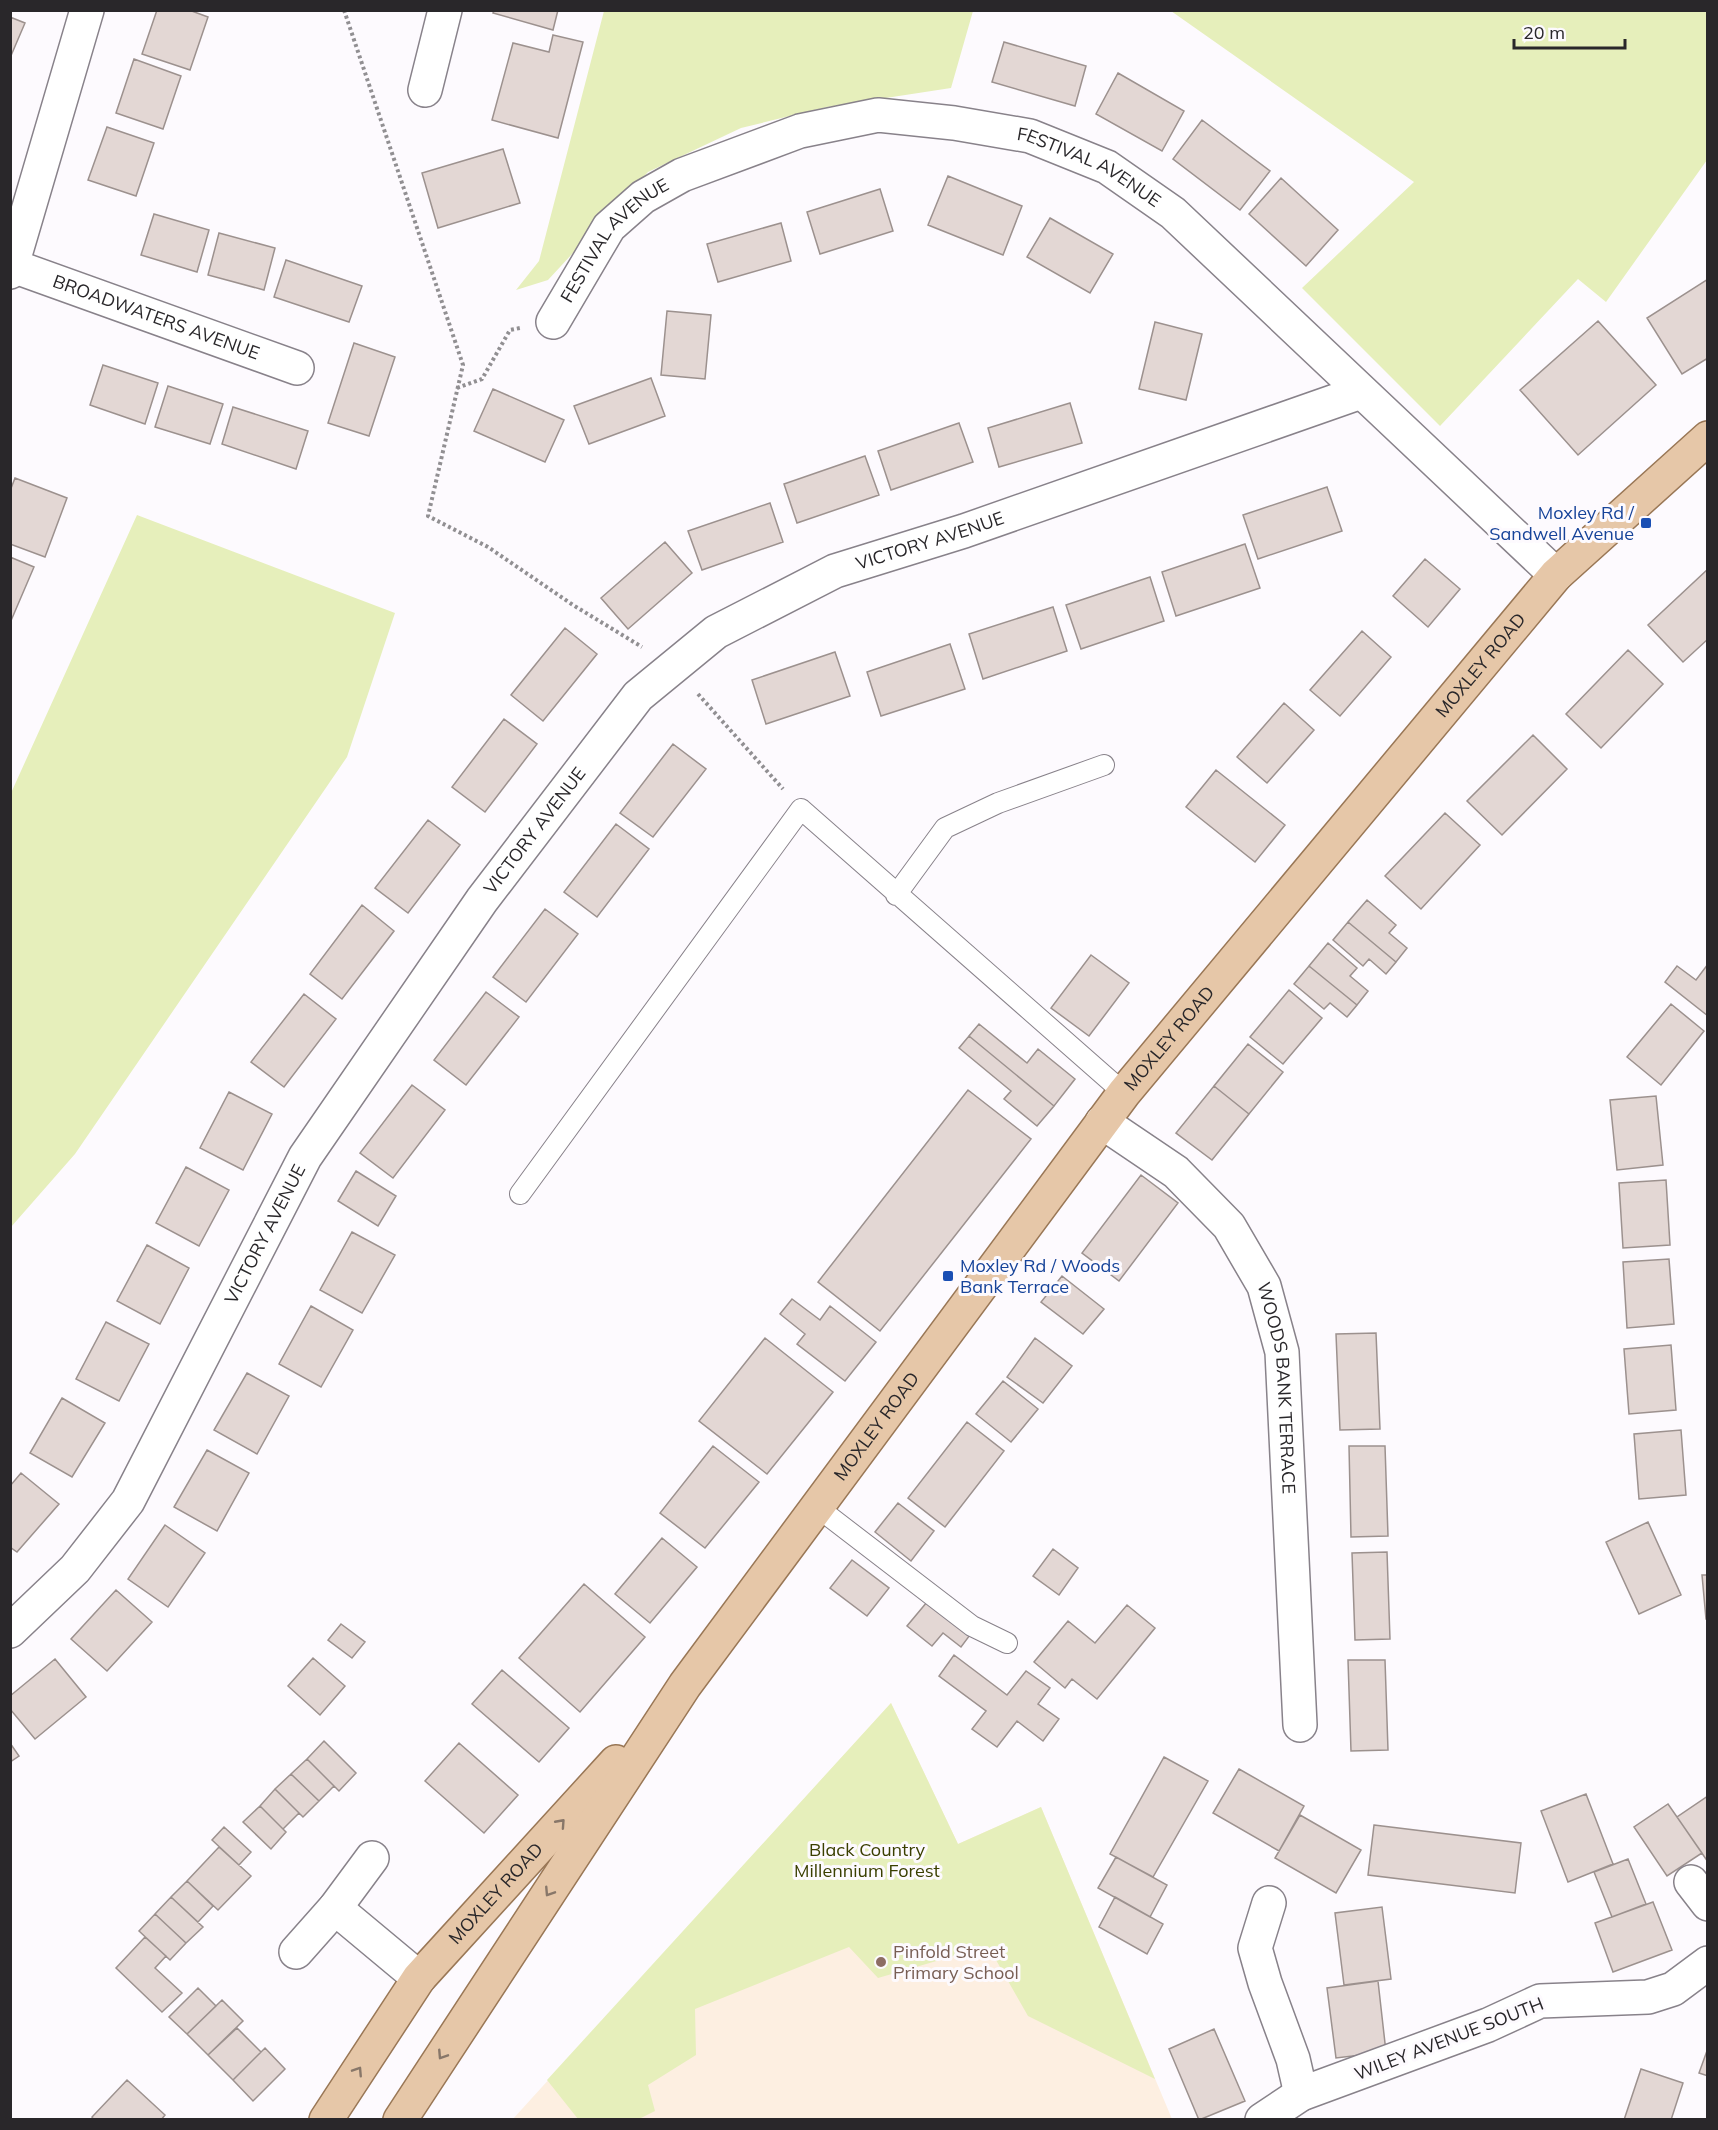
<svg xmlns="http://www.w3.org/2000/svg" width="1718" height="2130" viewBox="0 0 1718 2130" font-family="Mulish,sans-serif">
<rect width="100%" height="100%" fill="#fdfafe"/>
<path fill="#fdefe1" d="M 891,1703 L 958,1844 L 1041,1807 L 1172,2119 L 512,2120 Z"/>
<path fill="#e6efbb" d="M 604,11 L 973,11 L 951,88 L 827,107 L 741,128 L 648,172 L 548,280 L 516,290 L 539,261 Z
M 1171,11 L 1707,11 L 1707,160 L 1606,302 L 1578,279 L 1440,426 L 1302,288 L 1414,182 Z
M 137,515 L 395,613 L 347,757 L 75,1154 L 11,1227 L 11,793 Z
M 891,1703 L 958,1844 L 1041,1807 L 1155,2079 L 1028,2016 L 988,1946 L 878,1978 L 849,1947 L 695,2009 L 696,2055 L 648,2085 L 655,2111 L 639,2119 L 578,2119 L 547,2080 Z"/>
<path fill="#e3d7d4" stroke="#9c918e" stroke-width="1.5" d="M 157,10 L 189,10 L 208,17 L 190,70 L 142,54 Z
M 494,10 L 558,10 L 553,30 L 493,13 Z
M 10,17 L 25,23 L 10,58 Z
M 553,35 L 583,42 L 558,138 L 492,120 L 513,43 L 549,52 Z
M 1004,42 L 1086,66 L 1075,106 L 992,82 Z
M 134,59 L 181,76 L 163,129 L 116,113 Z
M 1118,73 L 1184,111 L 1162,151 L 1096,114 Z
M 1202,120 L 1270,171 L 1240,210 L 1173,159 Z
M 107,127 L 154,143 L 136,196 L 88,180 Z
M 503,149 L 520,203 L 438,228 L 422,173 Z
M 948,176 L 1022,206 L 1003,255 L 928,225 Z
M 1281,178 L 1338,230 L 1306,266 L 1249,214 Z
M 880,189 L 893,231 L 820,254 L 807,212 Z
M 154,214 L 209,230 L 197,272 L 141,255 Z
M 1050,218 L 1113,254 L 1090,293 L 1027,257 Z
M 781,223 L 791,261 L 718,282 L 707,244 Z
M 219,233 L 275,248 L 264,290 L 208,275 Z
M 286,260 L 362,286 L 349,322 L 274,297 Z
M 1708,279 L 1708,358 L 1682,374 L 1647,318 Z
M 667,311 L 711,315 L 705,379 L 661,375 Z
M 1598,321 L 1656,385 L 1578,455 L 1520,390 Z
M 1155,322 L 1202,334 L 1186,400 L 1139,389 Z
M 354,343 L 395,357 L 369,436 L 328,423 Z
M 103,365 L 158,383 L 145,424 L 90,405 Z
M 651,378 L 665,416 L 589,444 L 574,406 Z
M 168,386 L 223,404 L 210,444 L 155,427 Z
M 493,389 L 564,420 L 545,462 L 474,431 Z
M 1070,403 L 1082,443 L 999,467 L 988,428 Z
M 233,407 L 308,431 L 296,469 L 222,444 Z
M 959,423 L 973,462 L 891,490 L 878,451 Z
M 865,456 L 879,495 L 797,523 L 784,484 Z
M 15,478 L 67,498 L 45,557 L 10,544 L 10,491 Z
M 1327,487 L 1342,531 L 1258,559 L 1243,515 Z
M 770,503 L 783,542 L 702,570 L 688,531 Z
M 665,542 L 692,573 L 628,629 L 601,598 Z
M 1245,544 L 1260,588 L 1176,616 L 1162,572 Z
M 10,557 L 34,567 L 10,623 Z
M 1425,559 L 1460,589 L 1428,627 L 1393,596 Z
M 1708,569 L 1708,639 L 1683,662 L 1648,625 Z
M 1150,577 L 1164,621 L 1081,649 L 1066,605 Z
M 1053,607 L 1067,651 L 983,679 L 969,634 Z
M 565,628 L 597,654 L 543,721 L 511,695 Z
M 1362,631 L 1391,657 L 1340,716 L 1310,690 Z
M 950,644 L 965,689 L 881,716 L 867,672 Z
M 1628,650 L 1663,684 L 1601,748 L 1566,714 Z
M 835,652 L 850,696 L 766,724 L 752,680 Z
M 1284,703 L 1314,730 L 1267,783 L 1237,757 Z
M 504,719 L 537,744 L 485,812 L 452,787 Z
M 1533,735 L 1567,769 L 1502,835 L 1467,801 Z
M 673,744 L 706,769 L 653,837 L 620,813 Z
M 1216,770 L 1285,825 L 1255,862 L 1186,807 Z
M 1445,813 L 1480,845 L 1421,909 L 1385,876 Z
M 428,820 L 460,845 L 408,913 L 375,888 Z
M 616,824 L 649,849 L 597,917 L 564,892 Z
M 1367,900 L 1396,925 L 1389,933 L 1407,948 L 1396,962 L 1348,922 Z
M 362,905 L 394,931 L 342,999 L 310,974 Z
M 545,909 L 578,934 L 526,1002 L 493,977 Z
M 1348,922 L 1396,962 L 1386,974 L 1369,959 L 1363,966 L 1333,940 Z
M 1328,943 L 1357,968 L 1350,976 L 1368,991 L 1357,1005 L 1309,966 Z
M 1091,955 L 1129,983 L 1089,1036 L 1051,1008 Z
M 1708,964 L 1708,1016 L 1665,982 L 1677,966 L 1696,980 Z
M 1309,966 L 1357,1005 L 1347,1017 L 1330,1003 L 1324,1009 L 1294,984 Z
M 1289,990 L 1322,1018 L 1283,1064 L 1250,1037 Z
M 486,992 L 519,1017 L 466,1085 L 434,1060 Z
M 304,994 L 336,1019 L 284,1087 L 251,1062 Z
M 1671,1004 L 1704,1031 L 1661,1085 L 1627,1057 Z
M 979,1024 L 1027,1063 L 1038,1049 L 1075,1079 L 1054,1106 L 969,1036 Z
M 969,1036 L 1054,1106 L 1037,1126 L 1004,1099 L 1011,1091 L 959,1048 Z
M 1248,1044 L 1283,1072 L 1249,1114 L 1214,1086 Z
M 412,1085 L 445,1110 L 393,1178 L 360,1153 Z
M 1214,1086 L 1249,1114 L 1212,1160 L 1176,1133 Z
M 968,1090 L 1031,1139 L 880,1331 L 818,1282 Z
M 229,1092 L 272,1114 L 243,1170 L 200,1148 Z
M 1656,1096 L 1663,1165 L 1617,1170 L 1610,1100 Z
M 186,1167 L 229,1190 L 199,1246 L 156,1223 Z
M 356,1171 L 396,1196 L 378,1226 L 338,1201 Z
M 1141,1175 L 1178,1203 L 1119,1281 L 1082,1253 Z
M 1666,1180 L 1670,1245 L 1623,1248 L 1619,1183 Z
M 352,1232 L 395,1255 L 362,1313 L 320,1290 Z
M 147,1245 L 189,1268 L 160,1324 L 117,1301 Z
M 1669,1259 L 1674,1324 L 1627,1328 L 1623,1262 Z
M 1062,1276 L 1104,1309 L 1083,1334 L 1041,1302 Z
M 792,1299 L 820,1320 L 830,1306 L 876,1342 L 845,1381 L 797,1344 L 805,1334 L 780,1314 Z
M 311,1306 L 353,1330 L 321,1387 L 279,1364 Z
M 106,1322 L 149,1344 L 119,1401 L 76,1379 Z
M 1376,1333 L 1380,1429 L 1340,1430 L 1336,1334 Z
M 765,1338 L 833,1392 L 767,1474 L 699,1421 Z
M 1035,1338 L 1072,1366 L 1043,1403 L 1007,1377 Z
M 1671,1345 L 1676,1410 L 1629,1414 L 1624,1349 Z
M 247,1373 L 289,1396 L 257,1454 L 214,1430 Z
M 1003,1381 L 1038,1409 L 1011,1442 L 976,1414 Z
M 62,1398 L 105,1423 L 72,1477 L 30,1453 Z
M 967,1422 L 1004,1451 L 945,1527 L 908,1498 Z
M 1681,1430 L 1686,1495 L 1639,1499 L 1634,1434 Z
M 713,1446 L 759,1482 L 705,1548 L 660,1513 Z
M 1349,1446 L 1385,1446 L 1388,1536 L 1351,1537 Z
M 207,1450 L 249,1473 L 217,1531 L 174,1507 Z
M 21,1473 L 59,1504 L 17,1552 L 10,1547 L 10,1486 Z
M 898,1503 L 934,1531 L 911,1561 L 875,1532 Z
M 1648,1522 L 1681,1595 L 1639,1614 L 1606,1542 Z
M 165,1525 L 205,1553 L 168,1607 L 128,1579 Z
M 662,1538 L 697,1567 L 650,1623 L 615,1594 Z
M 1053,1549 L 1078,1568 L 1059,1595 L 1033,1576 Z
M 1387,1552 L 1390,1639 L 1355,1640 L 1352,1553 Z
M 852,1560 L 889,1588 L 867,1616 L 830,1588 Z
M 1702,1575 L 1708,1575 L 1708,1619 L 1706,1619 Z
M 584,1584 L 645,1637 L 580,1712 L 519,1658 Z
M 116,1590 L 152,1622 L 107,1671 L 71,1639 Z
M 927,1602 L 970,1635 L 961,1647 L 943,1633 L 932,1646 L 907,1626 Z
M 1127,1605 L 1155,1628 L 1097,1699 L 1072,1679 L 1065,1688 L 1034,1662 L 1068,1621 L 1095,1643 Z
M 341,1624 L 365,1642 L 352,1658 L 328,1640 Z
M 954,1655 L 1007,1695 L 1026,1671 L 1050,1688 L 1038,1704 L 1059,1719 L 1043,1741 L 1017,1721 L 997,1747 L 972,1729 L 986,1711 L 939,1676 Z
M 313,1658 L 345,1686 L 320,1715 L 288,1686 Z
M 55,1659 L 86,1697 L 35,1739 L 10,1709 L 10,1696 Z
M 1348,1660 L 1385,1660 L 1388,1750 L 1351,1751 Z
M 502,1670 L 569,1728 L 539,1762 L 472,1704 Z
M 324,1741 L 356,1773 L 339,1791 L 307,1759 Z
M 10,1743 L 19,1756 L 10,1762 Z
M 459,1743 L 518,1795 L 484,1833 L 425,1781 Z
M 1164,1757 L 1208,1781 L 1153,1877 L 1110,1854 Z
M 307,1759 L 334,1786 L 319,1801 L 291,1774 Z
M 1239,1769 L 1304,1806 L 1279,1851 L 1213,1813 Z
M 291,1774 L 319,1801 L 303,1817 L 275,1789 Z
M 275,1789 L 299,1813 L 283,1829 L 260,1806 Z
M 1586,1794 L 1613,1864 L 1568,1882 L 1541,1811 Z
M 1708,1796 L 1708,1862 L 1677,1817 Z
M 1668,1804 L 1702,1853 L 1667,1876 L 1634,1827 Z
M 260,1806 L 286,1832 L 271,1849 L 243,1822 Z
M 1300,1815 L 1361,1850 L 1336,1893 L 1275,1858 Z
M 1374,1825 L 1521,1843 L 1515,1893 L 1368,1875 Z
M 224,1827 L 251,1852 L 239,1865 L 212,1840 Z
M 219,1847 L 251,1876 L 218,1910 L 187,1881 Z
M 1116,1857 L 1167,1885 L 1150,1917 L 1098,1888 Z
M 1628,1859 L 1646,1904 L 1612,1917 L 1594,1872 Z
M 187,1881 L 213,1906 L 198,1922 L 171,1897 Z
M 171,1897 L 203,1927 L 186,1943 L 155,1914 Z
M 1115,1897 L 1163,1924 L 1147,1954 L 1099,1927 Z
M 1653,1902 L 1672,1950 L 1613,1972 L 1595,1923 Z
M 1382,1907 L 1391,1979 L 1344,1985 L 1335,1913 Z
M 155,1914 L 186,1943 L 170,1960 L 139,1931 Z
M 145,1937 L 166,1956 L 155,1968 L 182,1993 L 162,2012 L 116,1968 Z
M 1378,1981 L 1386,2052 L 1336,2058 L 1327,1988 Z
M 198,1988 L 216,2006 L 187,2034 L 169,2017 Z
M 222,2000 L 243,2021 L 208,2055 L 187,2034 Z
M 237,2028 L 261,2052 L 233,2080 L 208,2055 Z
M 1214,2029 L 1245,2101 L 1199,2120 L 1169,2049 Z
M 265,2048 L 285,2069 L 253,2101 L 233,2080 Z
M 1708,2048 L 1708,2076 L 1699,2073 Z
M 1641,2069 L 1683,2083 L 1671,2120 L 1624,2120 Z
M 127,2080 L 165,2115 L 161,2120 L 94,2120 L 92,2117 Z"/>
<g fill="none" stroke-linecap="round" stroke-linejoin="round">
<defs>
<path id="lane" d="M 896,895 L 945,828 L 998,803 L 1104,765
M 520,1194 L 801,809 L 1124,1093
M 817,1507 L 972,1626 L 1007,1643"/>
<g id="street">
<path d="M 425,90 L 445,10"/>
<path id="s1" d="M 13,266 L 297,368"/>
<path d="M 10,272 L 87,10"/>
<path id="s2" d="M 553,322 L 609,227 L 643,197 L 682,175 L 800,131 L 878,115 L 954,123 L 1030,136 L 1107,167 L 1173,213 L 1556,575"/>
<path id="s3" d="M 1102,1122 L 1176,1172 L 1229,1226 L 1264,1286 L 1282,1352 L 1300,1725"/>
<path id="s4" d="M 10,1631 L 75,1569 L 128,1501 L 305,1157 L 482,900 L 638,696 L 716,632 L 835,571 L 964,531 L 1361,392"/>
<path d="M 1691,1882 L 1708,1904"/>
<path d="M 1269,1903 L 1255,1948 L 1265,1983 L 1293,2059 L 1301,2094"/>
<path d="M 335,1908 L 419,1978"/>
<path d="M 296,1952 L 335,1908 L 372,1858"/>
<path d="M 1262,2120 L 1301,2094 L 1488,2025 L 1540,2001 L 1648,1997 L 1673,1989 L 1708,1963"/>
</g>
<g id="primary">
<path id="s5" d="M 326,2120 L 419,1978 L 616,1762"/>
<path id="s6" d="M 400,2120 L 685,1685 L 1124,1093 L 1556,575 L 1708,438"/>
</g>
</defs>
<use href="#lane" stroke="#88828a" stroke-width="22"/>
<use href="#street" stroke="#88828a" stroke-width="36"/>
<use href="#primary" stroke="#997756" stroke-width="36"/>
<path stroke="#918f92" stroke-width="4" stroke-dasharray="3 3" stroke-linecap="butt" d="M 344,10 L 463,365 L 428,516 L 488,547 L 573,605 L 642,647
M 457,388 L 482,379 L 510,330 L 520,328
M 698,694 L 783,789"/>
<use href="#lane" stroke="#fff" stroke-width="20"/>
<use href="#street" stroke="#fff" stroke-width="33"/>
<use href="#primary" stroke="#e6c7a8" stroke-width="33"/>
</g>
<defs><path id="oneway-chevron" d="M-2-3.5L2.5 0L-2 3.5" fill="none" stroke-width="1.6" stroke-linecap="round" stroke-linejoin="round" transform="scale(1.5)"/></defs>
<g stroke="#887769">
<use href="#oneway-chevron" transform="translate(561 1823) rotate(-48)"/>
<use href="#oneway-chevron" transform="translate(549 1892) rotate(123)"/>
<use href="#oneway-chevron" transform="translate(442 2055) rotate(123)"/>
<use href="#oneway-chevron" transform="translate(358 2071) rotate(-57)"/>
</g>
<g fill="#1a4fb4" stroke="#fdfafe" stroke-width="2">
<rect x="1640" y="517" width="12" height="12" rx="3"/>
<rect x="942" y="1270" width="12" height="12" rx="3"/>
</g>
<circle fill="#8d6e63" stroke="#fdfafe" stroke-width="2" cx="881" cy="1962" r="6"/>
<g text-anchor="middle" stroke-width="6" stroke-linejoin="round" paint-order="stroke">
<g font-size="18" fill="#29272a" stroke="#fdfafe">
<text dy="6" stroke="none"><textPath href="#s2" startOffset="626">FESTIVAL AVENUE</textPath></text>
<text dy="6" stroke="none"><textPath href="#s2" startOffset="104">FESTIVAL AVENUE</textPath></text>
<text dy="6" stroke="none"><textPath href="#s1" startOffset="152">BROADWATERS AVENUE</textPath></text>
<text dy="6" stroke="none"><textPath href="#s4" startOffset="1466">VICTORY AVENUE</textPath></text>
<text dy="6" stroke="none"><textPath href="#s6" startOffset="1814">MOXLEY ROAD</textPath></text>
<text dy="6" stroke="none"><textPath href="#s4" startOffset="962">VICTORY AVENUE</textPath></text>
<text dy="6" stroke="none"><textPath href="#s6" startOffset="1328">MOXLEY ROAD</textPath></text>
<text dy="6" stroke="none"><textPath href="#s4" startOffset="476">VICTORY AVENUE</textPath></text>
<text dy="6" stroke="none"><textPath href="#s3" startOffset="338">WOODS BANK TERRACE</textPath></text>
<text dy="6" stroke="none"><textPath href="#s6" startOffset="842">MOXLEY ROAD</textPath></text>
<text dy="6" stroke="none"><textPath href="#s5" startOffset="284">MOXLEY ROAD</textPath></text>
<text transform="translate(1449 2039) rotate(-21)" y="6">WILEY AVENUE SOUTH</text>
</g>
<g font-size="18" fill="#164399" stroke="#fdfafe" text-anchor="end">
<text x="1634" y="519">Moxley Rd /<tspan x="1634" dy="21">Sandwell Avenue</tspan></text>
<text x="960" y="1272" text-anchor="start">Moxley Rd / Woods<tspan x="960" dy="21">Bank Terrace</tspan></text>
</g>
<g font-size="18" fill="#3a3f00" stroke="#fdfafe">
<text x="867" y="1856">Black Country<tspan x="867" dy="21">Millennium Forest</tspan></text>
</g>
<g font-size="18" fill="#785e54" stroke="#fdfafe" text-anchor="start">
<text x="893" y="1958">Pinfold Street<tspan x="893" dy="21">Primary School</tspan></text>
</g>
</g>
<rect width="1718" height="2130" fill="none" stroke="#29272a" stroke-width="24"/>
<path d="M1514 39v9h111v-9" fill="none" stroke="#29272a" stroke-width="3"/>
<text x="1523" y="39" font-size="18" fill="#29272a" stroke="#fdfafe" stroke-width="4.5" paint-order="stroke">20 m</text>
</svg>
